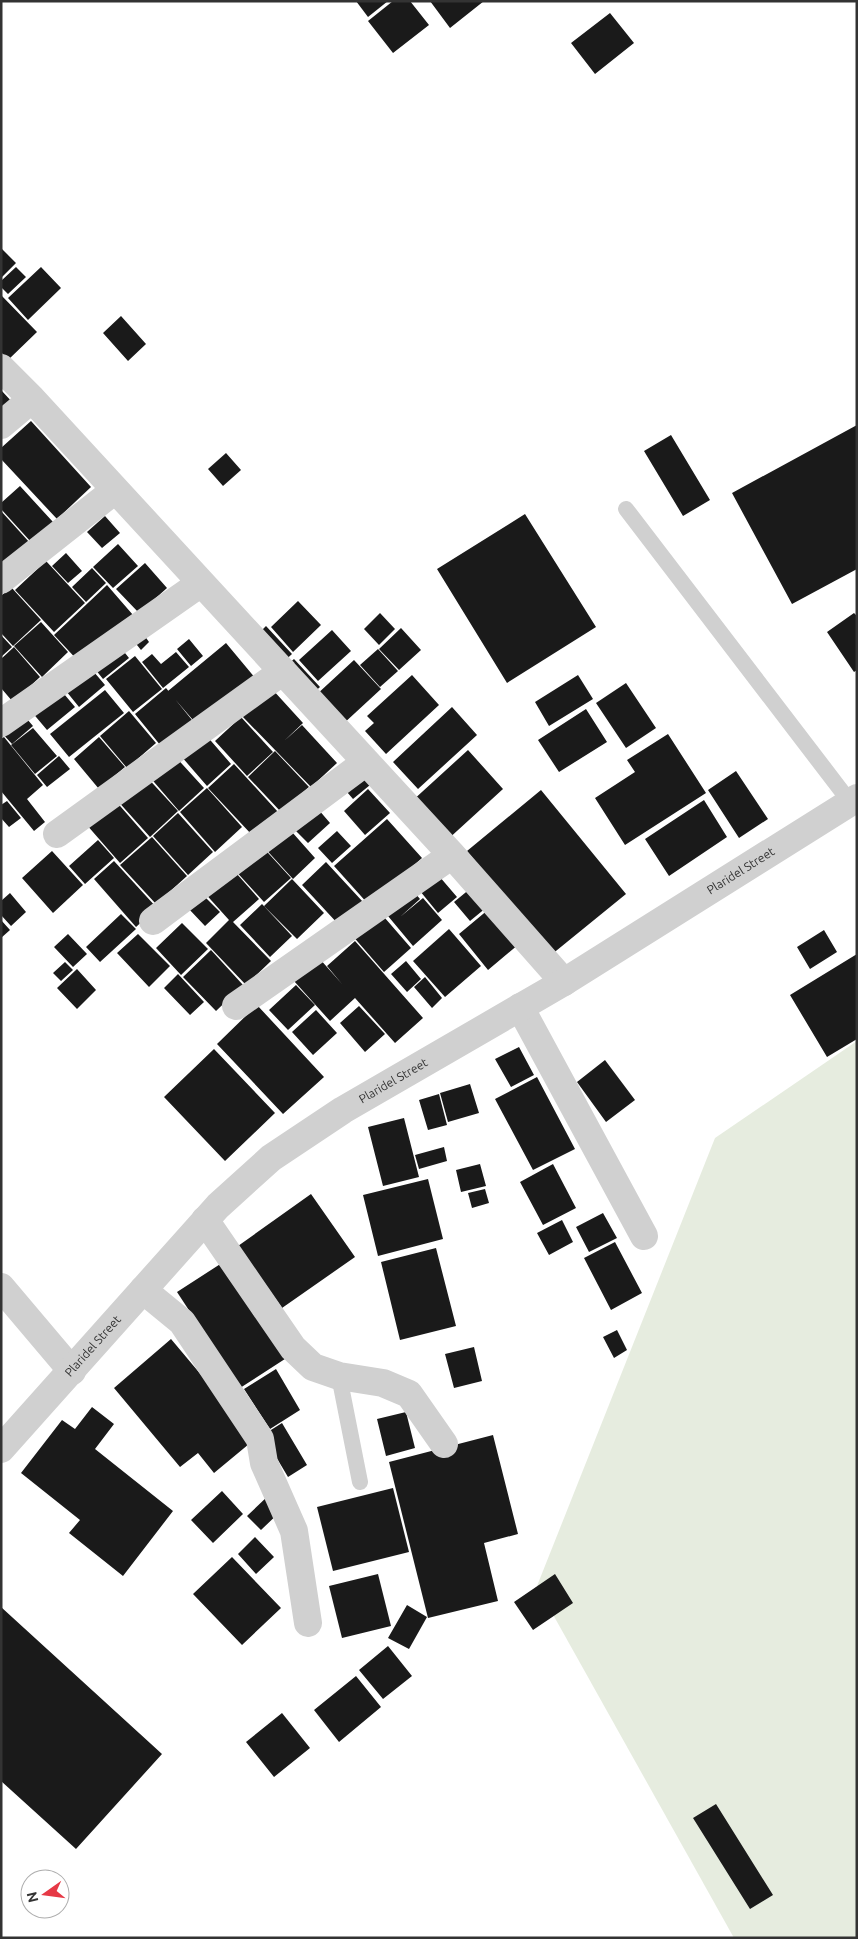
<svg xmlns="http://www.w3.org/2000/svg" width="858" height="1939" viewBox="0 0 858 1939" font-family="Ubuntu,sans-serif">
<rect width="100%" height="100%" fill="#fff"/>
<path fill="#e6ecdf" d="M 857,1041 L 857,1938 L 734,1938 L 537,1586 L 715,1138 Z"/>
<path fill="#1a1a1a" d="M 356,1 L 388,1 L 368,17 Z
M 393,1 L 410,1 L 429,25 L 393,53 L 368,21 Z
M 430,1 L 484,1 L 450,28 Z
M 610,13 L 634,43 L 595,74 L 571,43 Z
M 1,248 L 16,263 L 1,278 Z
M 16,267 L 26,277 L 8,294 L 1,287 L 1,281 Z
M 41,267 L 61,288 L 28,320 L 8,298 Z
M 1,295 L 37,332 L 8,360 L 1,352 Z
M 121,316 L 146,344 L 128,361 L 103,333 Z
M 1,390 L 14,404 L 1,415 Z
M 31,421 L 91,487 L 57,519 L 1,459 L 1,448 Z
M 857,425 L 857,569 L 792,604 L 732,493 Z
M 671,435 L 710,500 L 683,516 L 644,451 Z
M 226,453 L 241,470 L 223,486 L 208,469 Z
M 20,486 L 53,522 L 31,542 L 1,509 L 1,503 Z
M 1,511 L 30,543 L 1,566 Z
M 525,514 L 596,627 L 507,683 L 437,569 Z
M 105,516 L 120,533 L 102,548 L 87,532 Z
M 118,544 L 138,566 L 113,588 L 93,567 Z
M 66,553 L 82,571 L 68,583 L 52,566 Z
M 46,561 L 85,603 L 54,632 L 15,590 Z
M 145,563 L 167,588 L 139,613 L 116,589 Z
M 92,568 L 106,583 L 86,602 L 72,587 Z
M 107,585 L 133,615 L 81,664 L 54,635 Z
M 11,587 L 41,620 L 13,646 L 1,633 L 1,596 Z
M 298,601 L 321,625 L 293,652 L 271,627 Z
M 380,613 L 395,629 L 379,645 L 364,629 Z
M 854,613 L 857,616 L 857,670 L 854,672 L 827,632 Z
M 41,622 L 68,652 L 42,677 L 14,646 Z
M 266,626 L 292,654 L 280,665 L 255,637 Z
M 401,628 L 421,650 L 399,670 L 379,649 Z
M 332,630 L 351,651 L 318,681 L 299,660 Z
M 142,632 L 149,642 L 141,650 L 133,640 Z
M 1,635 L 12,647 L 1,657 Z
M 189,639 L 203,656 L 191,666 L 177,649 Z
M 117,643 L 129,658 L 103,679 L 91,664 Z
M 226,643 L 256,679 L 199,727 L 168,691 Z
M 14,647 L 40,677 L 13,702 L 1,688 L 1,659 Z
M 378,649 L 398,671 L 380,687 L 360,665 Z
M 176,652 L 189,667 L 163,688 L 142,662 L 152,654 L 161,664 Z
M 135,656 L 162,689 L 133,712 L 106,679 Z
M 294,659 L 320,687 L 309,697 L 284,668 Z
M 354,660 L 381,689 L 342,725 L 315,696 Z
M 88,665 L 105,685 L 79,707 L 62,686 Z
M 412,675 L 439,705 L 386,754 L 365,731 L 374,723 L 367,716 Z
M 578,675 L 593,699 L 549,726 L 535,702 Z
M 626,683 L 656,728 L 626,748 L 596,703 Z
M 59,688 L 75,707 L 47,730 L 31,711 Z
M 166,688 L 196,725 L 165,751 L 135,714 Z
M 272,689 L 303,723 L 284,741 L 302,725 L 337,763 L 311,787 L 242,716 Z
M 105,690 L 124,713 L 69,757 L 50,734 Z
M 452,707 L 477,735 L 418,789 L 393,762 Z
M 586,709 L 607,742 L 559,772 L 538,740 Z
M 129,711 L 156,743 L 127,768 L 100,736 Z
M 21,712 L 33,726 L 12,744 L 1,732 Z
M 241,717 L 273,752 L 247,776 L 215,741 Z
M 33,728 L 57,756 L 35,774 L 11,745 Z
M 205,734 L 231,764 L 207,786 L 181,756 Z
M 668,734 L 706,793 L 625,845 L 595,798 L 635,772 L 627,760 Z
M 4,737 L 43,785 L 27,799 L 45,822 L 34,831 L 1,791 L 1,739 Z
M 99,737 L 125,767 L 99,789 L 74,759 Z
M 468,750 L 503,789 L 446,841 L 411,802 Z
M 275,751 L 309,787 L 281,812 L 248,777 Z
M 172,753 L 204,788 L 179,811 L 148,775 Z
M 59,756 L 70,769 L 47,787 L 37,775 Z
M 234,764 L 278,812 L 252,835 L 208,788 Z
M 357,771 L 370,785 L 353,799 L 341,785 Z
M 736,771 L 768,819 L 739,838 L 708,790 Z
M 144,774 L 178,811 L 150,837 L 116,799 Z
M 207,788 L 242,827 L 215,852 L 180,812 Z
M 368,789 L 390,813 L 365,835 L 344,811 Z
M 541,790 L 626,894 L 551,955 L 467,851 Z
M 114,799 L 148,838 L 120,863 L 86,824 Z
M 704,800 L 727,837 L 669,876 L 645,839 Z
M 7,801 L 21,818 L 9,827 L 1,818 L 1,805 Z
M 318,809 L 330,823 L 308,843 L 295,830 Z
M 178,813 L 213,852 L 188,875 L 153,836 Z
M 387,819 L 422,858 L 369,905 L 334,866 Z
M 284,823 L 315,858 L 293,879 L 261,844 Z
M 337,831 L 351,846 L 332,863 L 318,848 Z
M 152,837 L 187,876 L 156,904 L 120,865 Z
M 98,840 L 114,858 L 85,884 L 69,866 Z
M 259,843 L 291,878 L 264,902 L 232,867 Z
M 52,851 L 83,885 L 53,913 L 22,878 Z
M 114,861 L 157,908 L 136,927 L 94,879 Z
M 326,862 L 363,902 L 339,925 L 302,885 Z
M 229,865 L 259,899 L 233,922 L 271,961 L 246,985 L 206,943 L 229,920 L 202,890 Z
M 439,876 L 457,897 L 438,913 L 420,891 Z
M 292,879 L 324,913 L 297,939 L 264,906 Z
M 410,887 L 420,899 L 400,917 L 423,898 L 442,920 L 413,946 L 383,910 Z
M 471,888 L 487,907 L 470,921 L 454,902 Z
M 10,893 L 26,912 L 11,926 L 1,915 L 1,901 Z
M 202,894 L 220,912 L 205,926 L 188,908 Z
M 262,904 L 292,936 L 270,957 L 240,925 Z
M 489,909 L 519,944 L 488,970 L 459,934 Z
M 378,910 L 411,948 L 384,972 L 351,934 Z
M 121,914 L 136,929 L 100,962 L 86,947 Z
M 1,920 L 10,930 L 1,938 Z
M 182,923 L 208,949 L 181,975 L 156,948 Z
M 449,929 L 481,966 L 445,997 L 413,961 Z
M 824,930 L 837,952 L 810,969 L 797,947 Z
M 68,934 L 87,954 L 73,967 L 54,947 Z
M 138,934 L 170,966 L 149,987 L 117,953 Z
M 355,941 L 423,1018 L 395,1043 L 355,998 L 330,1021 L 294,981 L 319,958 L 342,984 L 327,966 Z
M 211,950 L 243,985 L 216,1011 L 183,977 Z
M 857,954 L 857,1039 L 827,1057 L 790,995 Z
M 406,961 L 421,979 L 407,992 L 391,974 Z
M 65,962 L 73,970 L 61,981 L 53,973 Z
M 77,969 L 96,990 L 77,1009 L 57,988 Z
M 178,974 L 204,1002 L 190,1015 L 164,988 Z
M 425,977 L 442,998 L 432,1008 L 414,987 Z
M 296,985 L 315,1005 L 288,1030 L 269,1010 Z
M 257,1005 L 324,1077 L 283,1114 L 217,1044 Z
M 359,1006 L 385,1034 L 365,1052 L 340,1023 Z
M 316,1010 L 337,1033 L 313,1055 L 292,1032 Z
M 519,1047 L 534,1075 L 511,1087 L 495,1059 Z
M 214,1049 L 275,1113 L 225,1161 L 164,1097 Z
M 605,1060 L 635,1100 L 606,1122 L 577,1082 Z
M 537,1077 L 575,1149 L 533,1170 L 495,1099 Z
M 470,1084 L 479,1113 L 448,1122 L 440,1093 Z
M 439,1094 L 447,1125 L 428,1130 L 419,1100 Z
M 404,1118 L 419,1177 L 383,1186 L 368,1127 Z
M 444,1147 L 447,1161 L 419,1169 L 415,1155 Z
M 480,1164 L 486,1186 L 461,1192 L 456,1170 Z
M 553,1164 L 576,1208 L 543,1225 L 520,1182 Z
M 428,1179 L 443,1239 L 378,1256 L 363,1195 Z
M 485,1189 L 489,1203 L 472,1208 L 468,1193 Z
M 311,1194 L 355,1257 L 282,1308 L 238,1246 Z
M 603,1213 L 617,1238 L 589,1252 L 576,1227 Z
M 562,1220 L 573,1242 L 549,1255 L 537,1233 Z
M 615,1242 L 642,1293 L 611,1310 L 584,1258 Z
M 436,1248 L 456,1326 L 400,1340 L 381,1262 Z
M 225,1261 L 288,1357 L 240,1388 L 177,1292 Z
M 617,1330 L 627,1350 L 614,1358 L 603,1337 Z
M 171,1339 L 255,1439 L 214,1473 L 198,1453 L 180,1467 L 114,1388 Z
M 474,1347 L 482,1381 L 454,1388 L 445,1354 Z
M 276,1369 L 300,1410 L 270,1429 L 244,1389 Z
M 92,1407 L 114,1424 L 95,1449 L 173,1511 L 123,1576 L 69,1533 L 80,1520 L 21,1473 L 62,1420 L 75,1429 Z
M 406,1412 L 415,1448 L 386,1456 L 377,1419 Z
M 282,1423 L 307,1465 L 288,1477 L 263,1435 Z
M 493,1435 L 518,1534 L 484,1543 L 498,1601 L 428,1618 L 389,1462 Z
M 393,1488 L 409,1552 L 333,1571 L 317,1507 Z
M 222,1491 L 243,1514 L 213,1543 L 191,1520 Z
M 269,1495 L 283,1509 L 261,1530 L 247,1516 Z
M 255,1537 L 274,1557 L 256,1574 L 238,1554 Z
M 232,1557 L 281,1608 L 242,1645 L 193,1594 Z
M 378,1574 L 391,1626 L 342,1638 L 329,1586 Z
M 555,1574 L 573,1603 L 533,1630 L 514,1602 Z
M 407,1605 L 427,1617 L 409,1649 L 388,1638 Z
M 1,1607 L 162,1754 L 76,1849 L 1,1781 Z
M 388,1646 L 412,1676 L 383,1699 L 359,1670 Z
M 356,1676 L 381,1707 L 339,1742 L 314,1710 Z
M 282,1713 L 310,1748 L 274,1777 L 246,1742 Z
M 716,1804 L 773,1895 L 750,1909 L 693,1818 Z"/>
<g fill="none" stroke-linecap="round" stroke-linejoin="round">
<path stroke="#d0d0d0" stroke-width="16" d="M 626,509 L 850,802
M 339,1376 L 360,1482"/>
<path stroke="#d0d0d0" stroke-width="28" d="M 1,368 L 32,399 L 452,855 L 564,982
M 1,425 L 32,399
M 1,580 L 115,490
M 1,723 L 201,583
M 57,834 L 283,671
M 153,921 L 366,762
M 236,1006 L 452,855
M 520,1007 L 644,1236
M 205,1220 L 293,1348 L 313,1367 L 339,1376 L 383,1383 L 409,1394 L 444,1444
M 1,1287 L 72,1371
M 143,1290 L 182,1322 L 260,1439 L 264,1463 L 294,1531 L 308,1623"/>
<path stroke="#d0d0d0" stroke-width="28" id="s1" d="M 1,1449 L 218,1206 L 271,1158 L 343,1110 L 564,982 L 857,798"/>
</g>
<g text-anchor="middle" stroke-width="5" stroke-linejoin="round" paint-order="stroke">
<g font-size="12" fill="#333" stroke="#fff">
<text dy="4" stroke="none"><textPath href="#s1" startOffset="948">Plaridel Street</textPath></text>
<text dy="4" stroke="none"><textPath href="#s1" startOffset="542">Plaridel Street</textPath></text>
<text dy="4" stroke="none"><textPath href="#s1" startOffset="138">Plaridel Street</textPath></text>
</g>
</g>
<rect width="858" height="1939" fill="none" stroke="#333333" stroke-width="5"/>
<g transform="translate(45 1894) rotate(256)"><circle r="24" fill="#ffffff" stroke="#adadad"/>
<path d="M0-4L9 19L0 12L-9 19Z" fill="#e63946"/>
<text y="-8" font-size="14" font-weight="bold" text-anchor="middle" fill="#333333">N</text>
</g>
</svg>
